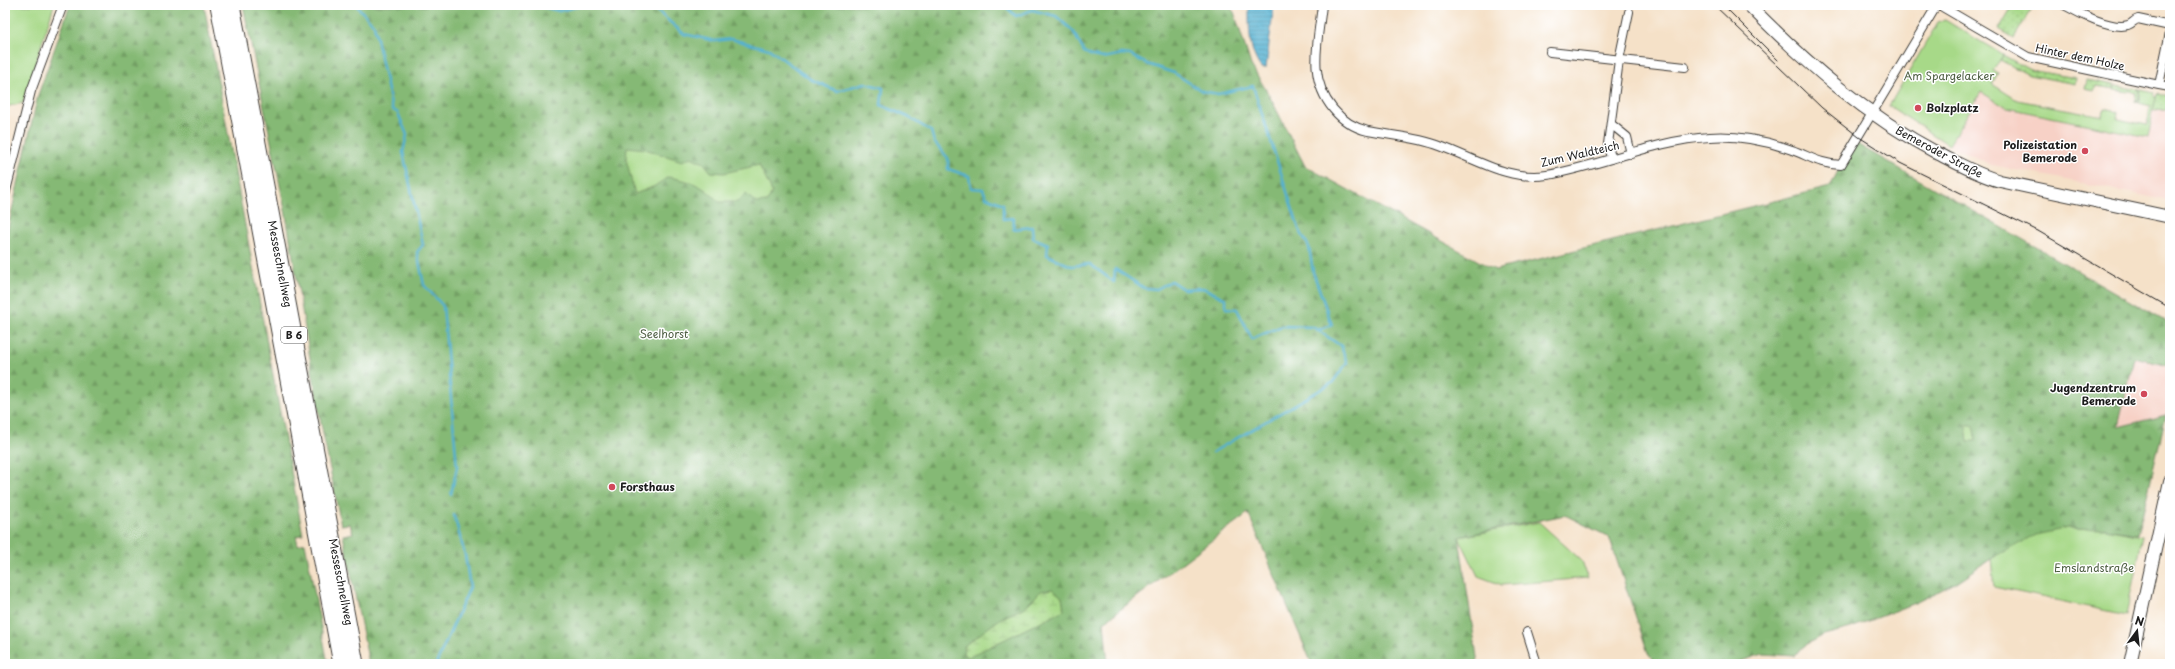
<svg xmlns="http://www.w3.org/2000/svg" width="2175" height="669" viewBox="0 0 2175 669" font-family="'Playpen Sans',sans-serif">
<defs>
<pattern id="grass-dots" width="8" height="8" patternUnits="userSpaceOnUse"><rect width="8" height="8" fill="#a7d988"/><path d="M2 2h.1M6 6h.1" fill="none" stroke="#8fba75" stroke-width="1.8" stroke-linecap="round"/></pattern>
<pattern id="forest-firs" width="22" height="20" patternUnits="userSpaceOnUse"><rect width="22" height="20" fill="#85b974"/><path d="M5 1l3.5 6h-7zM16 11l3.5 6h-7z" fill="#729e64"/></pattern>
<pattern id="wetland-marsh" width="20" height="14" patternUnits="userSpaceOnUse"><rect width="20" height="14" fill="#a7d988"/><path d="M1 5h8M5 5V1M11 12h8M15 12V8" fill="none" stroke="#8fba75"/></pattern>
<pattern id="water-rules" width="6" height="5" patternUnits="userSpaceOnUse"><rect width="6" height="5" fill="#53b1d1"/><path d="M0 2.5h6" fill="none" stroke="#448fa9"/></pattern>
</defs>
<rect width="100%" height="100%" fill="#fff"/>
<filter id="ink" filterUnits="userSpaceOnUse"><feTurbulence type="fractalNoise" baseFrequency=".025" numOctaves="2"/><feDisplacementMap in="SourceGraphic" scale="8" xChannelSelector="R" yChannelSelector="G"/><feConvolveMatrix kernelMatrix="1 2 1 2 8 2 1 2 1" color-interpolation-filters="sRGB"/></filter>
<filter id="wash" filterUnits="userSpaceOnUse"><feTurbulence type="fractalNoise" baseFrequency=".012" numOctaves="4" result="noise"/><feDisplacementMap in="SourceGraphic" scale="16" xChannelSelector="R" yChannelSelector="G"/><feGaussianBlur stdDeviation="0.9" result="paint"/><feColorMatrix in="noise" values="0 0 0 0 0 0 0 0 0 0 0 0 0 0 0 0 0 1.4 0 .05"/><feComposite in="paint" operator="in"/></filter>
<g filter="url(#wash)">
<rect width="100%" height="100%" fill="#f5e1c8"/>
<path fill="#f7d1c6" d="M 1981,92 L 2007,108 L 2148,137 L 2157,94 L 2170,96 L 2170,201 L 1992,165 L 1949,145 Z
M 2134,358 L 2170,366 L 2170,396 L 2166,415 L 2118,428 Z"/>
<path fill="url(#grass-dots)" stroke="#627a52" d="M 2013,5 L 2034,5 L 2014,38 L 1999,29 Z
M 2003,55 L 2030,70 L 2076,78 L 2075,84 L 2029,75 L 2000,60 Z
M 2087,80 L 2115,85 L 2115,89 L 2096,86 L 2094,91 L 2085,89 Z
M 2116,86 L 2140,90 L 2138,100 L 2135,100 L 2136,93 L 2115,90 Z
M 2157,94 L 2170,96 L 2166,110 L 2153,111 Z"/>
<path fill="url(#forest-firs)" stroke="#506a48" d="M 70,5 L 204,5 L 303,535 L 296,536 L 298,545 L 305,543 L 328,664 L 5,664 L 5,241 L 38,95 Z
M 243,5 L 1228,5 L 1234,12 L 1251,65 L 1269,95 L 1305,166 L 1495,270 L 1830,187 L 1841,165 L 1855,143 L 2170,324 L 2170,366 L 2134,358 L 2118,427 L 2166,415 L 2138,534 L 2105,529 L 2068,528 L 1991,559 L 1957,582 L 1913,604 L 1851,628 L 1824,635 L 1804,646 L 1795,656 L 1763,654 L 1732,664 L 1656,663 L 1648,653 L 1609,537 L 1565,515 L 1459,537 L 1478,664 L 1312,664 L 1248,513 L 1104,622 L 1108,664 L 1060,664 L 1059,661 L 1045,664 L 369,664 L 343,535 L 353,533 L 350,524 L 341,525 L 320,418 L 286,215 Z"/>
<path fill="url(#wetland-marsh)" stroke="#627a52" d="M 1052,589 L 1062,597 L 1064,610 L 969,657 L 963,654 L 964,646 L 1000,619 L 1025,607 L 1041,591 Z"/>
<path fill="#a7d988" stroke="#627a52" d="M 5,5 L 54,5 L 23,103 L 5,107 Z
M 1945,20 L 2003,55 L 1993,71 L 1998,73 L 1992,84 L 2017,100 L 2103,116 L 2104,109 L 2118,112 L 2117,119 L 2147,125 L 2151,106 L 2134,102 L 2134,100 L 2139,101 L 2141,90 L 2153,93 L 2153,96 L 2156,97 L 2148,137 L 2007,108 L 1981,92 L 1949,145 L 1889,106 L 1938,22 Z
M 627,147 L 645,149 L 682,161 L 691,157 L 704,163 L 711,172 L 724,173 L 759,165 L 772,192 L 767,202 L 756,203 L 746,194 L 737,202 L 719,202 C 703,185 692,181 668,177 L 655,186 L 635,194 L 626,159 Z
M 1966,425 L 1973,425 L 1976,441 L 1968,441 Z
M 1539,522 L 1582,561 L 1588,578 L 1502,585 L 1478,576 L 1459,537 Z
M 2068,528 L 2105,529 L 2143,536 L 2126,615 L 1994,587 L 1991,559 L 2035,535 Z"/>
<path fill="url(#water-rules)" stroke="#386676" d="M 1249,5 L 1274,5 L 1266,68 L 1261,68 C 1248,51 1249,25 1249,5 Z"/>
<g fill="none" stroke-linecap="round" stroke-linejoin="round">
<path stroke="#53b1d1" stroke-width="2.5" d="M 356,5 L 374,25 L 392,109 L 398,113 L 407,135 L 403,152 L 423,245 L 417,252 L 424,285 L 443,306 L 457,467 L 451,494
M 536,5 L 559,11 L 584,5
M 645,5 L 656,10 L 684,34 L 715,41 L 731,39 L 769,49 L 810,79 L 837,91 L 865,83 L 883,88 L 881,105 L 908,117 L 931,131 L 934,142 L 948,158 L 948,169 L 969,176 L 971,188 L 983,189 L 986,197 L 1003,204 L 1003,219 L 1014,218 L 1013,229 L 1032,227 L 1033,238 L 1048,244 L 1047,255 L 1071,266 L 1090,264 L 1114,282 L 1115,269 L 1144,288 L 1157,289 L 1171,281 L 1183,289 L 1203,288 L 1226,299 L 1226,308 L 1237,309 L 1252,339 L 1282,326 L 1313,327 L 1341,346 L 1347,363 L 1332,383 L 1213,452
M 1004,5 L 1016,16 L 1032,10 L 1056,16 L 1073,31 L 1084,52 L 1092,56 L 1103,58 L 1122,54 L 1130,55 L 1147,64 L 1174,73 L 1202,91 L 1218,94 L 1253,86 L 1299,229 L 1309,247 L 1313,272 L 1332,325 L 1318,330
M 436,664 L 470,587 L 465,555 L 454,515"/>
</g>
</g>
<g filter="url(#ink)">
<g fill="none" stroke-linecap="round" stroke-linejoin="round">
<defs>
<path id="street" d="M 1322,5 C 1318,43 1307,77 1333,109 C 1342,120 1355,128 1368,131 C 1393,136 1417,137 1440,146 C 1476,159 1508,181 1547,175 C 1602,166 1654,140 1710,137 C 1737,135 1766,141 1792,150 C 1811,157 1820,164 1841,165 L 1937,5
M 1939,5 L 2028,57 L 2159,85 L 2170,32
M 2064,5 C 2078,13 2112,30 2128,25 C 2132,24 2134,20 2138,19 L 2170,26
M 1550,52 L 1685,67
M 2159,85 L 2170,87
M 1611,124 L 1627,137 L 1631,154
M 1611,159 L 1608,144 L 1619,60 L 1629,12
M 5,195 L 31,91 L 63,5
M 1527,632 L 1537,664"/>
<path id="secondary" d="M 1749,5 C 1807,64 1865,115 1939,154 C 1959,164 1978,175 2000,181 L 2170,217
M 2130,664 L 2170,481"/>
<path id="highway" d="M 218,5 L 341,664
M 232,5 L 356,664"/>
</defs>
<use href="#street" stroke="#3d3a36" stroke-width="10"/>
<use href="#secondary" stroke="#3d3a36" stroke-width="14"/>
<use href="#highway" stroke="#3d3a36" stroke-width="17"/>
<use href="#street" stroke="#fff" stroke-width="8"/>
<use href="#secondary" stroke="#fff" stroke-width="12"/>
<use href="#highway" stroke="#fff" stroke-width="15"/>
<path stroke="#1c1c1c" stroke-width="1" d="M 1714,5 L 1822,108 L 1859,137 L 1900,163 L 2038,231 L 2170,308
M 1723,5 L 1778,60"/>
</g>
</g>
<g fill="#d1495b" stroke="#fff" stroke-width="1.5">
<circle cx="1918" cy="108" r="4"/>
<circle cx="2085" cy="151" r="4"/>
<circle cx="2144" cy="394" r="4"/>
<circle cx="612" cy="487" r="4"/>
</g>
<g text-anchor="middle" stroke-width="3" stroke-linejoin="round" paint-order="stroke">
<rect fill="#fff" stroke="#606060" stroke-width="1" x="281" y="327" width="26" height="16" rx="3"/>
<g font-size="10" font-weight="bold" fill="#1c1c1c">
<text x="294" y="339">B 6</text>
</g>
<g font-size="11" fill="#1c1c1c" stroke="#fff">
<text transform="translate(2080 57) rotate(12)" y="4">Hinter dem Holze</text>
<text transform="translate(1939 152) rotate(28)" y="4">Bemeroder Straße</text>
<text transform="translate(1580 154) rotate(-13)" y="4">Zum Waldteich</text>
<text transform="translate(280 264) rotate(79)" y="4">Messeschnellweg</text>
<text transform="translate(341 582) rotate(79)" y="4">Messeschnellweg</text>
</g>
<g font-size="11" fill="#4d5e42" stroke="#fff">
<text x="1949" y="80">Am Spargelacker</text>
<text x="664" y="338">Seelhorst</text>
<text x="2094" y="572">Emslandstraße</text>
</g>
<g font-size="11" font-weight="bold" fill="#1c1c1c" stroke="#fff" text-anchor="start">
<text x="1926" y="112">Bolzplatz</text>
<text x="2077" y="149" text-anchor="end">Polizeistation<tspan x="2077" dy="13">Bemerode</tspan></text>
<text x="2136" y="392" text-anchor="end">Jugendzentrum<tspan x="2136" dy="13">Bemerode</tspan></text>
<text x="620" y="491">Forsthaus</text>
</g>
</g>
<rect width="2175" height="669" fill="none" stroke="#fff" stroke-width="20"/>
<g transform="translate(2137 631) rotate(15)" stroke="#ffffff" stroke-width="3" paint-order="stroke">
<path d="M0-3L7 15L0 10L-7 15Z" fill="#1c1c1c"/>
<text y="-6" font-size="11" font-weight="bold" text-anchor="middle" fill="#1c1c1c">N</text>
</g>
</svg>
